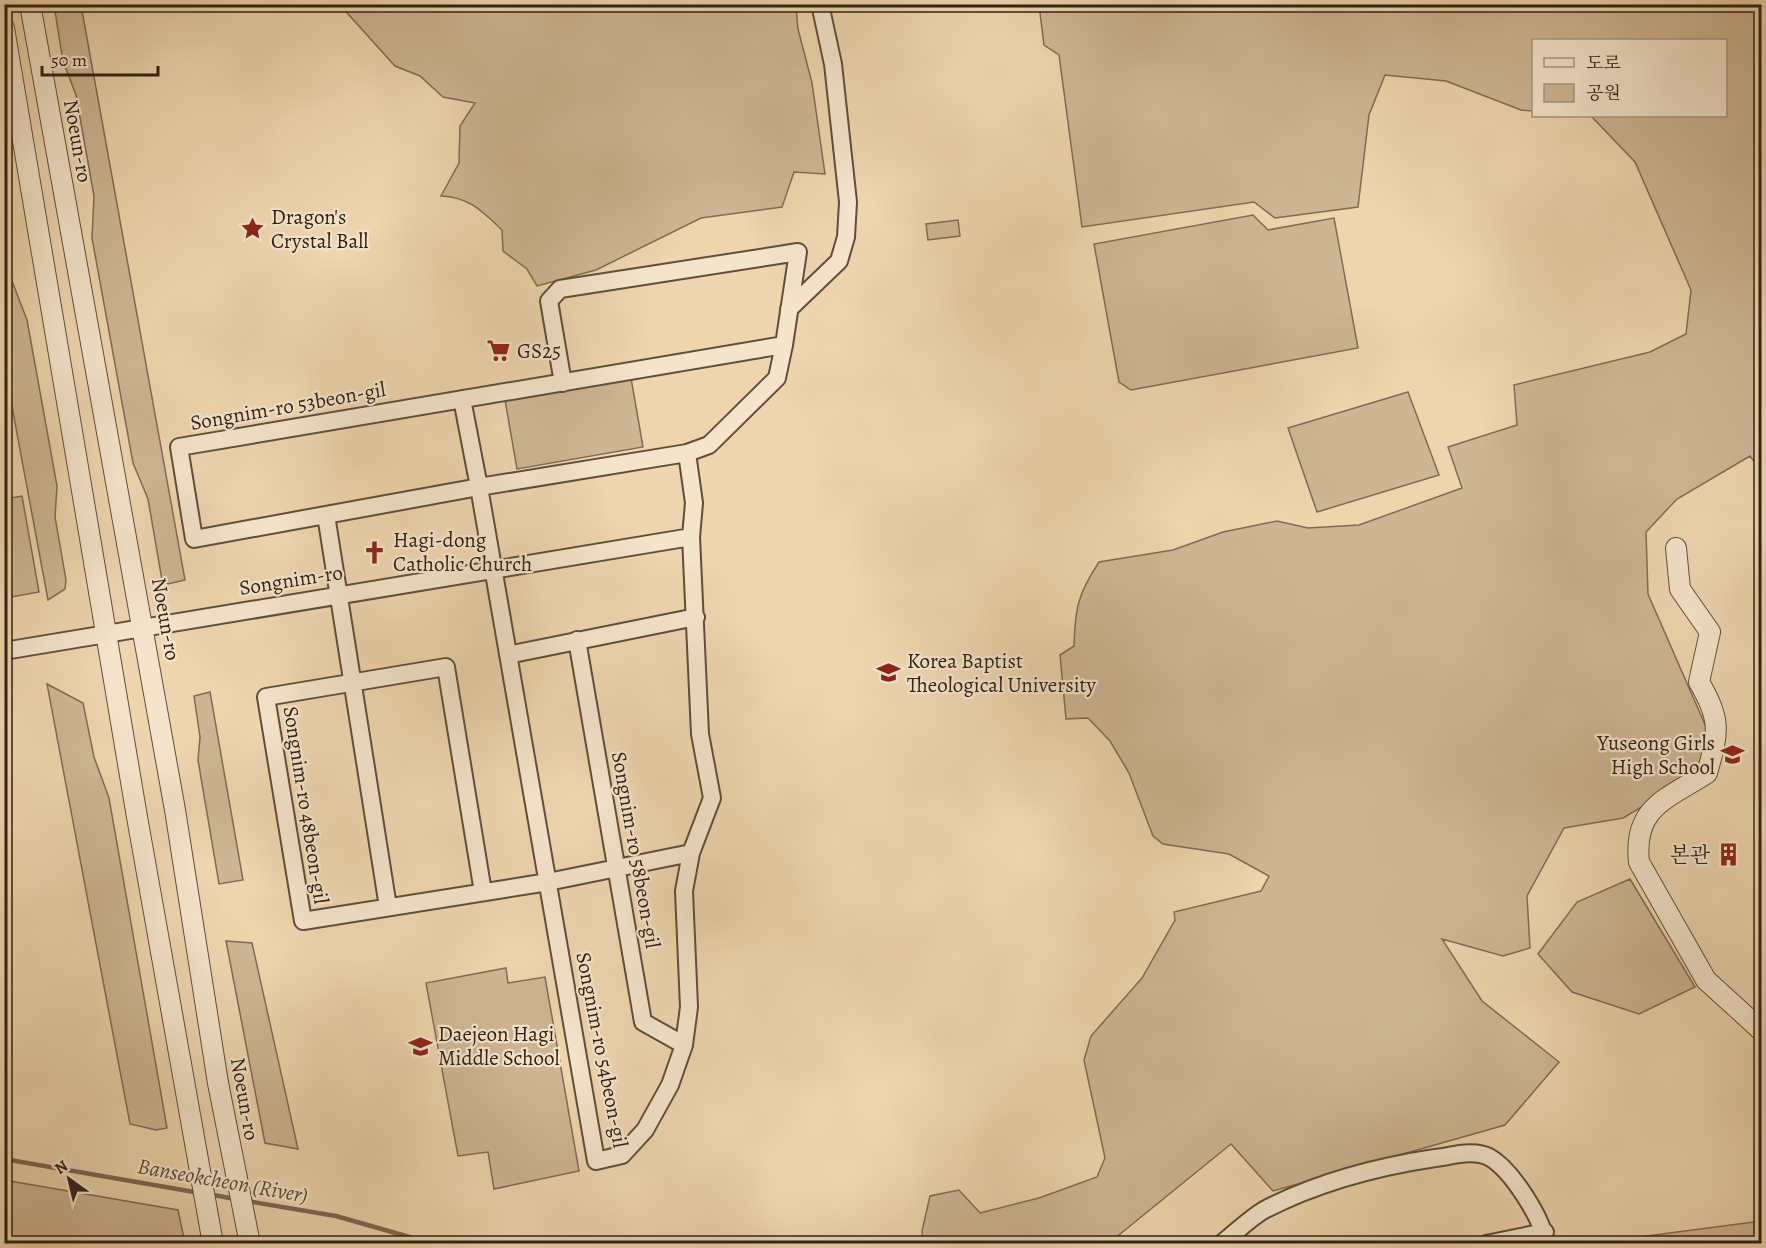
<svg xmlns="http://www.w3.org/2000/svg" width="1766" height="1248" viewBox="0 0 1766 1248" font-family="Alegreya,'Noto Serif KR',serif">
<rect width="100%" height="100%" fill="#eed5ae"/>
<filter id="stains"><feTurbulence type="fractalNoise" baseFrequency=".00333" numOctaves="4"/><feColorMatrix values="0 0 0 0 .2 0 0 0 0 .09 0 0 0 0 .02 0 0 0 .5 -.17"/></filter>
<radialGradient id="worn" r=".72"><stop offset=".6" stop-color="#630" stop-opacity="0"/><stop offset="1" stop-color="#630" stop-opacity=".3"/></radialGradient>
<path fill="#ceb694" stroke="#806c54" stroke-width="1.5" d="M 54,5 L 81,5 L 185,580 L 168,584 L 162,580 L 148,499 L 133,463 L 92,238 L 94,196 L 76,95 L 63,61 Z
M 340,5 L 796,5 L 798,29 L 812,83 L 825,174 L 794,172 L 782,207 L 701,218 L 596,270 L 537,286 L 527,269 L 503,251 L 502,230 C 482,211 469,197 441,196 L 459,163 L 460,126 L 475,103 L 443,97 L 420,76 L 395,66 Z
M 1039,5 L 1761,5 L 1761,471 L 1750,456 L 1677,499 L 1646,532 L 1648,594 L 1710,736 L 1696,775 L 1623,818 L 1564,828 L 1527,896 L 1530,948 L 1503,956 L 1442,939 L 1482,1001 L 1559,1062 L 1505,1125 L 1273,1191 L 1231,1144 L 1109,1243 L 923,1243 L 922,1231 L 930,1196 L 959,1190 L 980,1213 L 1039,1198 L 1097,1177 L 1105,1158 L 1084,1060 L 1091,1036 L 1142,978 L 1175,920 L 1174,912 L 1261,891 L 1269,876 L 1229,854 L 1163,844 L 1153,836 L 1129,773 L 1110,741 L 1088,718 L 1066,719 L 1060,655 L 1074,646 C 1075,608 1078,594 1099,562 L 1173,550 L 1223,532 L 1277,521 L 1308,528 L 1359,525 L 1462,488 L 1448,447 L 1517,425 L 1514,385 L 1650,352 L 1686,334 L 1691,290 L 1635,162 L 1591,116 L 1726,116 L 1726,40 L 1534,40 L 1533,111 L 1521,110 L 1446,81 L 1385,75 L 1369,115 L 1358,207 L 1275,218 L 1254,202 L 1082,227 L 1059,55 L 1044,45 Z
M 1253,215 L 1268,230 L 1334,218 L 1358,348 L 1131,390 L 1119,382 L 1094,244 Z
M 958,220 L 960,236 L 928,240 L 926,224 Z
M 5,233 L 12,281 L 27,320 L 57,486 L 55,517 L 66,580 L 65,589 L 48,600 L 5,369 Z
M 631,378 L 643,447 L 517,469 L 505,400 Z
M 1408,392 L 1439,475 L 1317,512 L 1288,428 Z
M 22,496 L 39,592 L 5,598 L 5,499 Z
M 47,684 L 83,703 L 94,757 L 109,798 L 167,1128 L 156,1130 L 130,1124 Z
M 210,692 L 243,880 L 219,884 L 198,760 L 200,737 L 194,696 Z
M 1630,879 L 1695,987 L 1639,1014 L 1572,992 L 1538,954 L 1577,902 Z
M 226,941 L 252,943 L 298,1149 L 265,1143 Z
M 506,968 L 508,983 L 545,977 L 579,1171 L 494,1189 L 488,1152 L 458,1156 L 426,983 Z
M 4,1180 L 178,1210 L 185,1243 L 5,1243 Z
M 1761,1221 L 1761,1243 L 1593,1243 Z"/>
<g fill="none" stroke-linecap="round" stroke-linejoin="round">
<path stroke="#7c6852" stroke-width="4.5" d="M 4,1159 L 200,1193
M 208,1194 L 235,1199
M 247,1201 L 336,1216 L 434,1244"/>
<defs>
<path id="minor" d="M 789,309 L 839,261 L 846,237 L 848,202 L 833,64 L 820,4
M 784,345 L 777,378 L 709,445 L 687,453 L 694,503 L 691,537 L 700,734 L 712,798 L 691,853 L 684,891 L 689,1007 L 684,1045 L 670,1085 L 645,1130 L 622,1155 L 596,1161 L 479,487 L 194,539 L 179,447 Z
M 563,383 L 549,301 L 560,289 L 798,252 L 784,345
M 462,399 L 479,487 L 687,453
M 326,515 L 388,907
M 577,640 L 643,1022 L 684,1045
M 4,651 L 691,537
M 508,655 L 696,617
M 483,892 L 446,667 L 266,697 L 303,921 L 548,882 L 691,853
M 1221,1244 C 1235,1233 1249,1219 1264,1210 C 1318,1182 1375,1167 1435,1158 C 1452,1156 1473,1149 1489,1157 C 1511,1169 1543,1219 1546,1244
M 1486,1244 L 1545,1232"/>
<path id="tertiary" d="M 30,4 L 175,810 L 218,1083 L 250,1244
M 4,28 L 137,817 L 213,1244
M 1676,548 L 1680,589 L 1710,632 L 1699,682 C 1721,720 1719,731 1707,773 C 1667,799 1633,807 1639,862 L 1706,980 L 1762,1031"/>
</defs>
<use href="#minor" stroke="#604e3b" stroke-width="20"/>
<use href="#tertiary" stroke="#604e3b" stroke-width="22"/>
<use href="#minor" stroke="#f4e4ca" stroke-width="16"/>
<use href="#tertiary" stroke="#f4e4ca" stroke-width="20"/>
</g>
<defs>
<symbol id="sight-bare" viewBox="-9 -9 18 18"><path d="M0-6L1.8-2.2L6-1.7L2.9 1.2L3.7 5.4L0 3.3L-3.7 5.4L-2.9 1.2L-6-1.7L-1.8-2.2Z" fill="#8f2418" stroke="#f4e4ca" stroke-width="2.5" paint-order="stroke"/></symbol>
<symbol id="supermarket-bare" viewBox="-9 -9 18 18"><path d="M-6-5.5h2.5l.6 2H6L4.5 2H-2.5L-4.4-4H-6ZM-1.5 3.2a1.3 1.3 0 1 0 .1 0ZM3 3.2a1.3 1.3 0 1 0 .1 0Z" fill="#8f2418" stroke="#f4e4ca" stroke-width="2.5" paint-order="stroke"/></symbol>
<symbol id="church-bare" viewBox="-9 -9 18 18"><path d="M-1.2-6h2.4v3.5h3.3v2.4h-3.3V6h-2.4V-.1h-3.3v-2.4h3.3Z" fill="#8f2418" stroke="#f4e4ca" stroke-width="2.5" paint-order="stroke"/></symbol>
<symbol id="university-bare" viewBox="-9 -9 18 18"><path d="M0-5L7-2L0 1L-7-2ZM-4 1L0 2.5L4 1V4Q0 6-4 4Z" fill="#8f2418" stroke="#f4e4ca" stroke-width="2.5" paint-order="stroke"/></symbol>
<symbol id="school-bare" viewBox="-9 -9 18 18"><path d="M0-5L7-2L0 1L-7-2ZM-4 1L0 2.5L4 1V4Q0 6-4 4Z" fill="#8f2418" stroke="#f4e4ca" stroke-width="2.5" paint-order="stroke"/></symbol>
<symbol id="building-bare" viewBox="-9 -9 18 18"><path d="M-4-6H4V6H1V3H-1V6H-4ZM-2.5-4.3h1.7v1.8h-1.7ZM.8-4.3h1.7v1.8H.8ZM-2.5-1h1.7V.8h-1.7ZM.8-1h1.7V.8H.8Z" fill="#8f2418" stroke="#f4e4ca" stroke-width="2.5" paint-order="stroke"/></symbol>
</defs>
<g fill-rule="evenodd">
<use href="#sight-bare" x="236" y="212" width="33" height="33"/>
<use href="#supermarket-bare" x="482" y="334" width="33" height="33"/>
<use href="#church-bare" x="358" y="536" width="33" height="33"/>
<use href="#university-bare" x="872" y="656" width="33" height="33"/>
<use href="#school-bare" x="1716" y="738" width="33" height="33"/>
<use href="#building-bare" x="1712" y="838" width="33" height="33"/>
<use href="#school-bare" x="404" y="1030" width="33" height="33"/>
</g>
<g text-anchor="middle" stroke-width="4.5" stroke-linejoin="round" paint-order="stroke">
<g font-size="21" fill="#312115" stroke="#f4e4ca">
<text transform="translate(78 141) rotate(80)" y="7">Noeun-ro</text>
<text transform="translate(288 406) rotate(-10)" y="7">Songnim-ro 53beon-gil</text>
<text transform="translate(291 580) rotate(-9)" y="7">Songnim-ro</text>
<text transform="translate(166 619) rotate(80)" y="7">Noeun-ro</text>
<text transform="translate(306 805) rotate(81)" y="7">Songnim-ro 48beon-gil</text>
<text transform="translate(636 850) rotate(80)" y="7">Songnim-ro 58beon-gil</text>
<text transform="translate(602 1050) rotate(79)" y="7">Songnim-ro 54beon-gil</text>
<text transform="translate(245 1099) rotate(80)" y="7">Noeun-ro</text>
</g>
<g font-size="21" fill="#312115" stroke="#f4e4ca" text-anchor="start">
<text x="271" y="224">Dragon's<tspan x="271" dy="24">Crystal Ball</tspan></text>
<text x="517" y="358">GS25</text>
<text x="393" y="547">Hagi-dong<tspan x="393" dy="24">Catholic Church</tspan></text>
<text x="907" y="668">Korea Baptist<tspan x="907" dy="24">Theological University</tspan></text>
<text x="1715" y="750" text-anchor="end">Yuseong Girls<tspan x="1715" dy="24">High School</tspan></text>
<text x="1710" y="862" text-anchor="end">본관</text>
<text x="438" y="1041">Daejeon Hagi<tspan x="438" dy="24">Middle School</tspan></text>
</g>
<g font-size="22" font-style="italic" fill="#5d4b38" stroke="#f4e4ca">
<text transform="translate(223 1180) rotate(10)" y="8">Banseokcheon (River)</text>
</g>
</g>
<rect width="1766" height="1248" fill="none" stroke="#eed5ae" stroke-width="24"/>
<rect x="6" y="6" width="1754" height="1236" fill="none" stroke="#312115" stroke-width="3"/>
<rect x="12" y="12" width="1742" height="1224" fill="none" stroke="#312115" stroke-width="1.5"/>
<rect x="1532" y="39" width="195" height="78" fill="#f4e4ca" stroke="#a69682" stroke-width="1.5"/>
<rect x="1544" y="58" width="30" height="9" fill="#f4e4ca" stroke="#a69682" stroke-width="1.5"/>
<text x="1586" y="69" font-size="18" fill="#312115">도로</text>
<rect x="1544" y="84" width="30" height="18" fill="#ceb694" stroke="#a69682" stroke-width="1.5"/>
<text x="1586" y="99" font-size="18" fill="#312115">공원</text>
<g transform="translate(69 1179) rotate(326)" stroke="#f4e4ca" stroke-width="4.5" paint-order="stroke">
<path d="M0-4.5L10 22L0 15L-10 22Z" fill="#312115"/>
<text y="-9" font-size="16" font-weight="bold" text-anchor="middle" fill="#312115">N</text>
</g>
<path d="M42 66v9h116v-9" fill="none" stroke="#312115" stroke-width="3"/>
<text x="51" y="66" font-size="18" fill="#312115" stroke="#f4e4ca" stroke-width="4.5" paint-order="stroke">50 m</text>
<rect width="100%" height="100%" filter="url(#stains)"/>
<rect width="100%" height="100%" fill="url(#worn)"/>
</svg>
